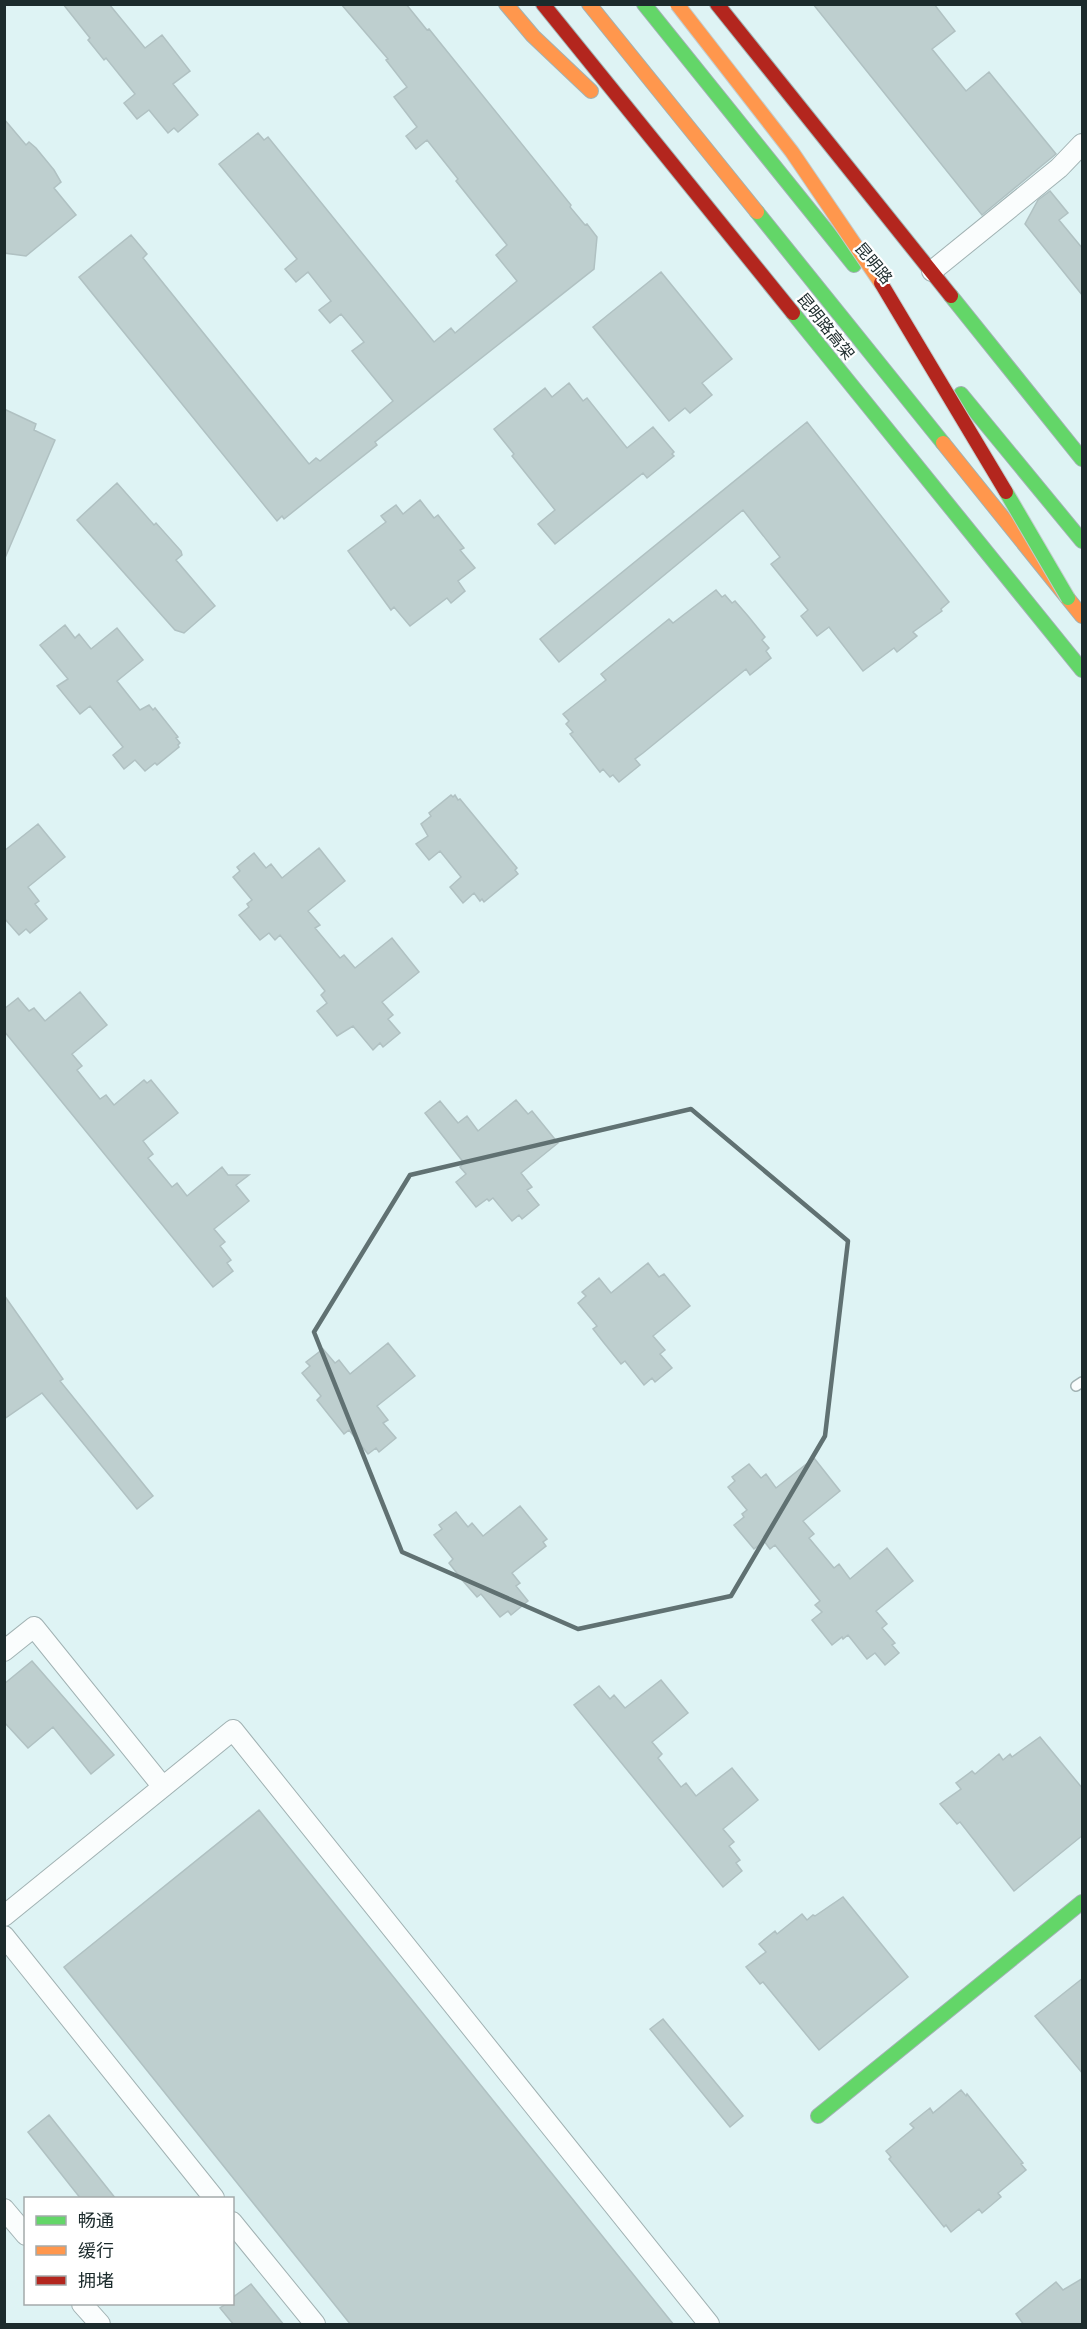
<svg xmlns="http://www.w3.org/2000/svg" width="1087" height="2329" viewBox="0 0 1087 2329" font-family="Raleway,'Noto Sans SC',sans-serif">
<rect width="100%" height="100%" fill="#def3f4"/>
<path fill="#becfcf" stroke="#b0c1c2" stroke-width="1.5" d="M 63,4 L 109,4 L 145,48 L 162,35 L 190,71 L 173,84 L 198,115 L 178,132 L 174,128 L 168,133 L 149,110 L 137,119 L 124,103 L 135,94 L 106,58 L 104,60 L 88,40 L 90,38 Z
M 341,4 L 406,4 L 427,30 L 429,29 L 571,205 L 570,207 L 585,225 L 587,224 L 597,237 L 594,269 L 375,442 L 377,445 L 324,487 L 284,519 L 282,516 L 277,521 L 79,277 L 131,235 L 147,254 L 143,258 L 309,464 L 316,458 L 320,461 L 393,401 L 352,351 L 364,342 L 341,314 L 330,323 L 319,310 L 331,301 L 308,272 L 296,282 L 285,269 L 297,259 L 219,164 L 258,133 L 264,140 L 268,137 L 434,342 L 451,328 L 455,333 L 517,281 L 496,255 L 507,245 L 456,181 L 458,179 L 427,140 L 416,149 L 406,136 L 417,127 L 394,97 L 407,87 L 386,60 L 388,59 Z
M 813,4 L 934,4 L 955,31 L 932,49 L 966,91 L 989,72 L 1056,154 L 982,215 Z
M 4,119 L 26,145 L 29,142 L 36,148 L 54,170 L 61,182 L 54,188 L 76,215 L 26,256 L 4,253 Z
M 1050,191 L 1068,213 L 1059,220 L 1083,249 L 1083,296 L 1025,224 L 1038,200 Z
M 661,272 L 732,359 L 702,383 L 712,395 L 690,413 L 685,408 L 669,421 L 593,327 Z
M 569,383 L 583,401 L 587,398 L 627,448 L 653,427 L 674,452 L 672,454 L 674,456 L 647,478 L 643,473 L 555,544 L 538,524 L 555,510 L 512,456 L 514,454 L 494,429 L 545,388 L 552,397 Z
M 4,409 L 36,424 L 34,430 L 55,440 L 5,558 Z
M 807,422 L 949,602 L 941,609 L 942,611 L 913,632 L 917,636 L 897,652 L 894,648 L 863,671 L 829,627 L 817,636 L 801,616 L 808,610 L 771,564 L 780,557 L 743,510 L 559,662 L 540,639 Z
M 117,483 L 154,525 L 156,523 L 181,551 L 182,555 L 176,560 L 215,606 L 184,633 L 175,630 L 77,520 Z
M 420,500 L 434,518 L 438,515 L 445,524 L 464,548 L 460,550 L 475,568 L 458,581 L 465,591 L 451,603 L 447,598 L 410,626 L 394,607 L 391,610 L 348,551 L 386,522 L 381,516 L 396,505 L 403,514 Z
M 716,590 L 722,597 L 725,595 L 732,603 L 735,601 L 748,616 L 765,637 L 762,640 L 769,648 L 766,651 L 771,658 L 750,675 L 746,669 L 643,753 L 635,759 L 640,765 L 619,782 L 613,775 L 610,777 L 603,769 L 600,772 L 570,734 L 573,732 L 566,724 L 569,721 L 563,714 L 606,680 L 601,674 L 669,619 L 673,623 Z
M 65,625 L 75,638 L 79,634 L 91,649 L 117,628 L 143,660 L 117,681 L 140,710 L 149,705 L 153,710 L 155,708 L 178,737 L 176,738 L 180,743 L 178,745 L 179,747 L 157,765 L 155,763 L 145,771 L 135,760 L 124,769 L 113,755 L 123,747 L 90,706 L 80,714 L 57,686 L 68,679 L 40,645 Z
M 451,795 L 453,797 L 455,795 L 458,800 L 460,799 L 517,868 L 515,870 L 518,874 L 484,902 L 482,899 L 480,901 L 474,893 L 463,903 L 450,887 L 461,877 L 440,851 L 429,860 L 416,844 L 428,836 L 421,824 L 431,816 L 429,813 Z
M 38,824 L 65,857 L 28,887 L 39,901 L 35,904 L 47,919 L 30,933 L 26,929 L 19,935 L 4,918 L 4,851 Z
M 319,848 L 345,881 L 308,911 L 320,925 L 315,928 L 340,958 L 344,955 L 355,968 L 392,938 L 419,972 L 382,1002 L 393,1015 L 388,1019 L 400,1033 L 383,1047 L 380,1043 L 373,1050 L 353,1026 L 337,1036 L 317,1011 L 327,1003 L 321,995 L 325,991 L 310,972 L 280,935 L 275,940 L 269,933 L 260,940 L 239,915 L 249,907 L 247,904 L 252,900 L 233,877 L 240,871 L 237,867 L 254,853 L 266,868 L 271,864 L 282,878 Z
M 80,992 L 107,1025 L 72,1054 L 82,1066 L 77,1070 L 100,1099 L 106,1095 L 114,1105 L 144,1080 L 147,1083 L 151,1080 L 178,1113 L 143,1141 L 153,1154 L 148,1158 L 172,1187 L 177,1183 L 187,1196 L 222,1167 L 228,1175 L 249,1175 L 236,1185 L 249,1201 L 214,1229 L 225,1242 L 220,1246 L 231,1260 L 227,1263 L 233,1271 L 213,1287 L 4,1031 L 4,1009 L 18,998 L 29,1011 L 34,1008 L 45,1021 Z
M 516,1100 L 528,1114 L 532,1111 L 558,1143 L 521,1173 L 532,1187 L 527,1190 L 539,1205 L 522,1219 L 519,1215 L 512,1221 L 493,1198 L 489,1201 L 487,1199 L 476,1207 L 456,1182 L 466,1174 L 460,1167 L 464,1163 L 425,1113 L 440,1101 L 458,1123 L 467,1116 L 478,1131 Z
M 648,1263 L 659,1277 L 664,1274 L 690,1306 L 653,1336 L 665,1350 L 660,1354 L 672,1368 L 655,1382 L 652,1378 L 644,1385 L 625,1361 L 621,1364 L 604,1343 L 593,1329 L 597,1326 L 578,1303 L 586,1296 L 582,1292 L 599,1278 L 611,1293 Z
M 4,1295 L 63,1379 L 60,1381 L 153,1496 L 137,1509 L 42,1393 L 4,1419 Z
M 388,1343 L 415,1376 L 377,1406 L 388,1420 L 383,1423 L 396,1438 L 379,1452 L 376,1448 L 368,1454 L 349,1430 L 344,1434 L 317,1400 L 321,1396 L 302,1373 L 310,1366 L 306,1362 L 323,1349 L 335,1363 L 339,1360 L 350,1374 Z
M 814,1458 L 840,1491 L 803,1521 L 814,1534 L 809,1538 L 834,1568 L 839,1564 L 850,1579 L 887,1548 L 913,1581 L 876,1611 L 887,1624 L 882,1628 L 895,1643 L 892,1645 L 899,1653 L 885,1665 L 875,1653 L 867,1659 L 848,1635 L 843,1639 L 842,1637 L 832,1645 L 812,1620 L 822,1612 L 815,1605 L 820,1601 L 775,1545 L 770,1549 L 764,1541 L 754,1549 L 734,1525 L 744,1517 L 742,1514 L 747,1510 L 728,1487 L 735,1481 L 732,1477 L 749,1464 L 761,1478 L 766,1474 L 776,1488 Z
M 520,1506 L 547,1539 L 543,1542 L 546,1546 L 512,1573 L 520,1583 L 516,1586 L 528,1601 L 511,1615 L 508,1611 L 500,1617 L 481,1594 L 477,1597 L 463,1581 L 449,1563 L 453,1559 L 434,1535 L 442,1529 L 439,1525 L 456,1512 L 468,1527 L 472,1523 L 483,1536 Z
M 32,1661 L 114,1755 L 91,1774 L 53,1727 L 28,1748 L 4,1722 L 4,1684 Z
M 661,1680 L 688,1713 L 652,1742 L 662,1754 L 658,1758 L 681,1787 L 686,1783 L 696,1796 L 732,1768 L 758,1800 L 723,1829 L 734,1842 L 729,1846 L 740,1860 L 736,1863 L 742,1871 L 723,1887 L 574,1705 L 599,1686 L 610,1699 L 614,1695 L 625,1708 Z
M 1040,1737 L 1083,1789 L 1083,1835 L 1014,1891 L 960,1822 L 957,1824 L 940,1804 L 961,1789 L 956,1783 L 972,1771 L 975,1774 L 999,1754 L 1003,1760 L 1010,1754 L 1012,1757 Z
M 259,1810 L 674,2325 L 351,2325 L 64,1967 Z
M 843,1897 L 908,1977 L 819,2050 L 763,1982 L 760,1984 L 746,1967 L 766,1952 L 759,1944 L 775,1931 L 777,1934 L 802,1914 L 807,1920 L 813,1915 L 815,1916 Z
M 1083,1978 L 1083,2074 L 1035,2016 Z
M 663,2019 L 743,2116 L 730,2127 L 650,2029 Z
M 961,2090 L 966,2096 L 967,2094 L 1023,2163 L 1021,2164 L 1026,2170 L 998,2193 L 1001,2197 L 982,2213 L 979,2209 L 951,2232 L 946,2225 L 944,2227 L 889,2159 L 891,2157 L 886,2151 L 914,2128 L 910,2124 L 930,2108 L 933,2113 Z
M 49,2115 L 116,2199 L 81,2199 L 28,2132 Z
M 1083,2278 L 1083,2325 L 1024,2325 L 1016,2314 L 1056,2282 L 1063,2290 Z
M 251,2284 L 284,2325 L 234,2325 L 220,2308 L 226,2304 L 232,2304 L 232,2298 Z"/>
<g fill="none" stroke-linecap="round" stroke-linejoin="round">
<defs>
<path id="lane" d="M 1076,1386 L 1082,1382"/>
<path id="street" d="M 932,271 L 1059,168 L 1082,144
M 4,1651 L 34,1627 L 163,1787
M 4,1916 L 233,1730 L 709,2324
M 4,1936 L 214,2198
M 4,2209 L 26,2235
M 232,2222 L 315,2324
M 82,2304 L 100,2324"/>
<path id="fast" d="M 644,4 L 854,265
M 757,212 L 943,443
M 951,296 L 1082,459
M 793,313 L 1082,670
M 961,394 L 1082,541
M 818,2116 L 1082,1902"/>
<path id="slow" d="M 506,4 L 533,36 L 591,91
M 589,4 L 757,212
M 943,443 L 1082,616"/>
<path id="jam" d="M 543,4 L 793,313
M 717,4 L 951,296"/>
</defs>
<use href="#lane" stroke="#a1b2b3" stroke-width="12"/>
<use href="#street" stroke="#a1b2b3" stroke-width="22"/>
<use href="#fast" stroke="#a1b2b3" stroke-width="16"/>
<use href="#slow" stroke="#a1b2b3" stroke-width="16"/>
<use href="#jam" stroke="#a1b2b3" stroke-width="16"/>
<use href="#lane" stroke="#fafdfd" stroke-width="9"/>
<use href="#street" stroke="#fafdfd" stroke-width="20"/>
<use href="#fast" stroke="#63d668" stroke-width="14"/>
<use href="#slow" stroke="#ff974d" stroke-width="14"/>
<use href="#jam" stroke="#b3261e" stroke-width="14"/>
<defs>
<path id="fast-bridge" d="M 1006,492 L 1068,598"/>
<path id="slow-bridge" d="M 677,4 L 792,152 L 881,283"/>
<path id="jam-bridge" d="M 881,283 L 1006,492"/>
</defs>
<use href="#fast-bridge" stroke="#c1cccd" stroke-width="16" stroke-linecap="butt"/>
<use href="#slow-bridge" stroke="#c1cccd" stroke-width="16" stroke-linecap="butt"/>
<use href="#jam-bridge" stroke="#c1cccd" stroke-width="16" stroke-linecap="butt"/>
<use href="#fast-bridge" stroke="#63d668" stroke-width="14"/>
<use href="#slow-bridge" stroke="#ff974d" stroke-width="14"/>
<use href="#jam-bridge" stroke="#b3261e" stroke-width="14"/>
</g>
<path fill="none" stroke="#607172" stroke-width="4.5" stroke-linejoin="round" d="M 691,1109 L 848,1241 L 825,1436 L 731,1596 L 578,1629 L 402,1552 L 314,1332 L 410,1175 Z"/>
<g text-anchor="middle" stroke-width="4.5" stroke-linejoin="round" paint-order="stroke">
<g font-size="16" fill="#1c2b2c" stroke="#fff">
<text transform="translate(874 263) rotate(50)" y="6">昆明路</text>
<text transform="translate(826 326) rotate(51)" y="6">昆明路高架</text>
</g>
</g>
<rect width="1087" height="2329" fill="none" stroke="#1c2b2c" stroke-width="12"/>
<rect x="24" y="2197" width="210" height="108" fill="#ffffff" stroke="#a4aaab" stroke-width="1.5"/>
<rect x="36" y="2216" width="30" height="9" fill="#63d668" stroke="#a4aaab" stroke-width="1.5"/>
<text x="78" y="2227" font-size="18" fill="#1c2b2c">畅通</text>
<rect x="36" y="2246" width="30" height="9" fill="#ff974d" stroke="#a4aaab" stroke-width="1.5"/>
<text x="78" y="2257" font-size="18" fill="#1c2b2c">缓行</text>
<rect x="36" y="2276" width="30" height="9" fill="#b3261e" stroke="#a4aaab" stroke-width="1.5"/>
<text x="78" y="2287" font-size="18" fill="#1c2b2c">拥堵</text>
</svg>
